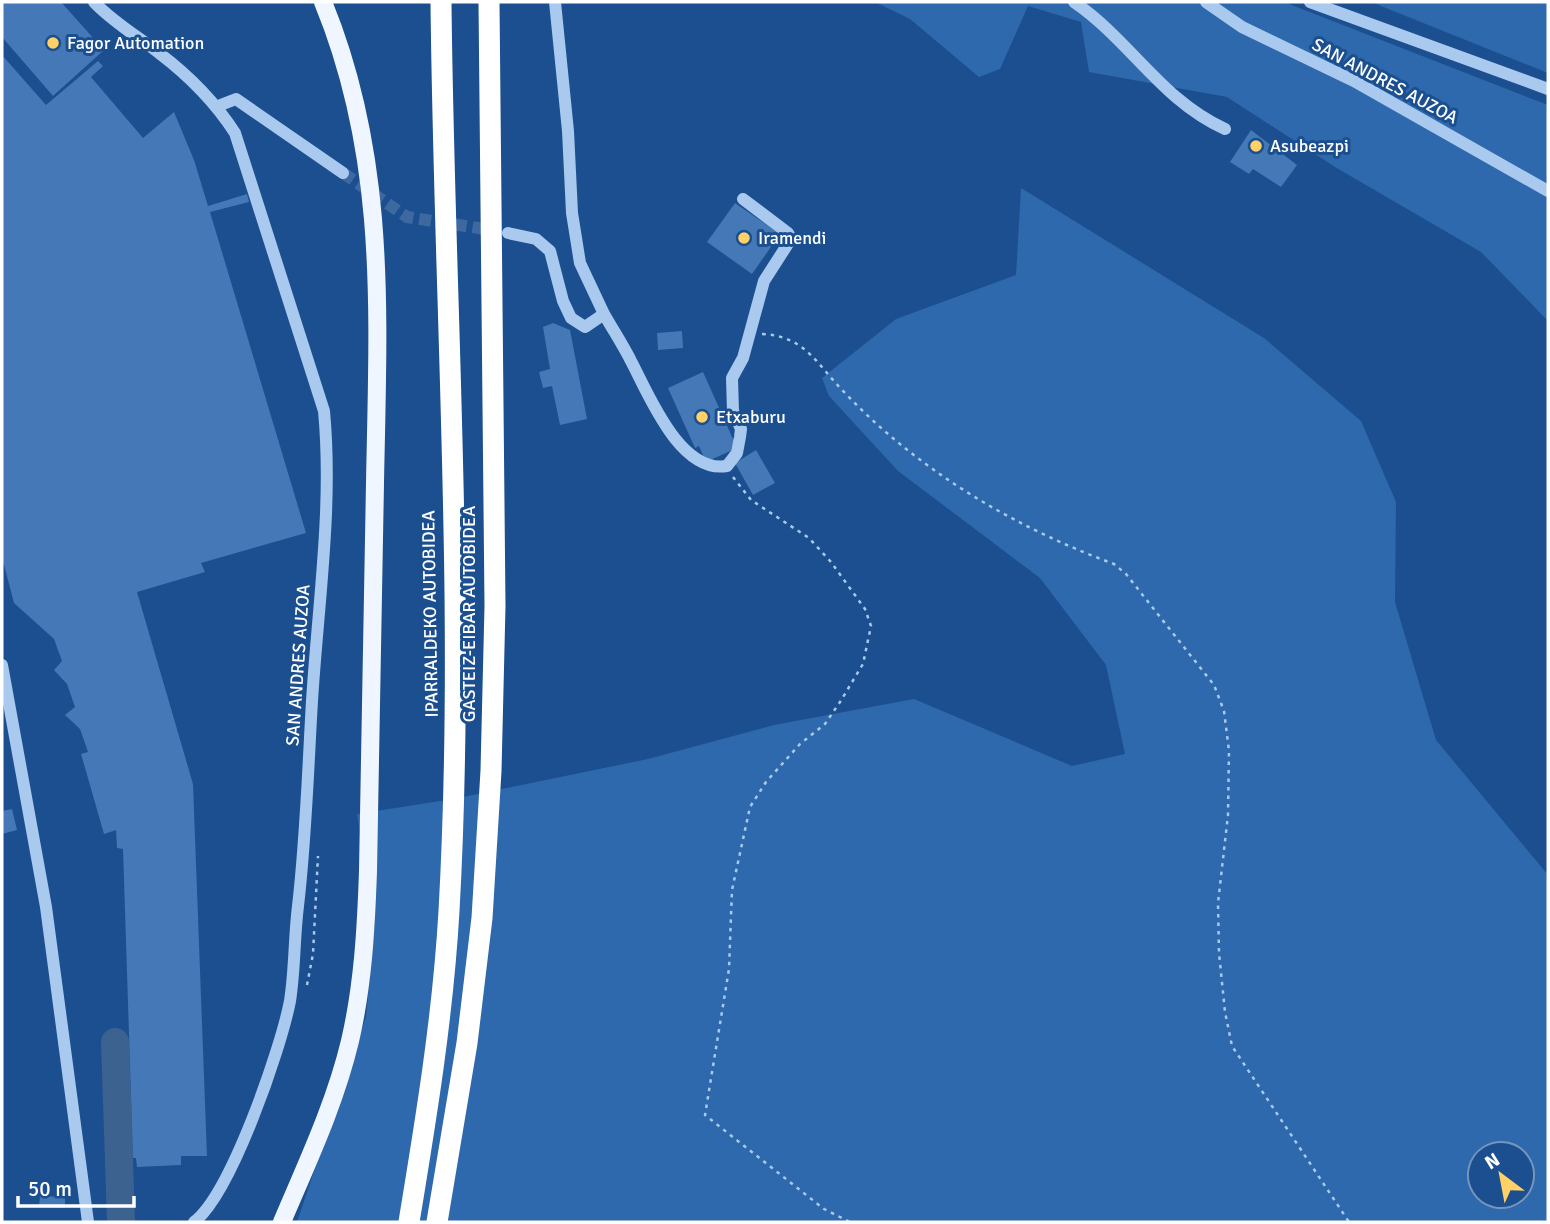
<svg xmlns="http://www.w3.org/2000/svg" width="1550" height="1224" viewBox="0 0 1550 1224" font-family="Signika,sans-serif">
<rect width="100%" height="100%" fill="#1b4f8f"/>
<path fill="#2e69ad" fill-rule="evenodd" d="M 875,2 L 1284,2 L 1548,105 L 1548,321 L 1481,252 L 1335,167 L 1227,97 L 1089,72 L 1081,22 L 1028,6 L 1000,69 L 979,77 L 910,19 Z
M 1372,2 L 1548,2 L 1548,73 L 1381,6 Z
M 1021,188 L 1264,338 L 1361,421 L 1396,502 L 1395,602 L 1436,740 L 1548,875 L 1548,1222 L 297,1222 L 366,1017 L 375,922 L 357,814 L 453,799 L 648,759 L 774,725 L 914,699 L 1072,766 L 1125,754 L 1106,665 L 1040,578 L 898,471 L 829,396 L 822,378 L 896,319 L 1016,275 ZM 1480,1154 L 1522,1154 L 1522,1196 L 1480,1196 Z"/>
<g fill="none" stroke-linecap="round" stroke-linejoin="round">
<path stroke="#3c6290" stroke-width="28" d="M 115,1042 L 121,1222"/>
</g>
<path fill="#4478b7" d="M 2,2 L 61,2 L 104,50 L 53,96 L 2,37 Z
M 2,55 L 46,105 L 98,61 L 103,66 L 91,77 L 143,138 L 174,112 L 194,160 L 208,206 L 247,194 L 249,202 L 210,212 L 306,533 L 201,563 L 205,572 L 137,592 L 193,784 L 207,1156 L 181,1156 L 181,1165 L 137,1167 L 136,1158 L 133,1158 L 123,849 L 117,848 L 116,830 L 104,834 L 81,754 L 88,752 L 80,729 L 65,715 L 75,707 L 67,684 L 54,670 L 62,661 L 54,639 L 14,603 L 2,557 Z
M 1251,130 L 1297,165 L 1281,187 L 1253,169 L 1249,174 L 1230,162 Z
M 735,203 L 780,234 L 752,274 L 707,242 Z
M 553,323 L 570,330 L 587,419 L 560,425 L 552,386 L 543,388 L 539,372 L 550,369 L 543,327 Z
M 682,331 L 683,348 L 658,350 L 657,333 Z
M 703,372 L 737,448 L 706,462 L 699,446 L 695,448 L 668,388 Z
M 756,450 L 775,483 L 753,495 L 735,463 Z
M 12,809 L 17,830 L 2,834 L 2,811 Z
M 40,1196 L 65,1197 L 65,1208 L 39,1207 Z"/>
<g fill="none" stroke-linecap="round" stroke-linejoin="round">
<path stroke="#3d69a0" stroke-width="12" stroke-dasharray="12 6" stroke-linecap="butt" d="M 343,173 L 407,217 L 497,231"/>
<path stroke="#a9c9ee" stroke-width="2.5" stroke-dasharray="3.5 5" stroke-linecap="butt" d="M 762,334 C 806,336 817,365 845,393 C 919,471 1014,527 1114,564 L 1126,574 L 1214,685 L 1224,711 L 1229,751 L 1228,815 L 1218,903 L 1219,953 L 1225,1012 L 1232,1046 L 1349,1222
M 733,477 L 751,500 L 809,538 L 831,562 L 865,609 L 871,626 L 863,664 L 840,702 L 825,724 L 800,744 L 766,782 L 750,807 L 732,890 L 729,969 L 705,1115 L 824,1209 L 850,1222
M 307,985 L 313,954 L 318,856"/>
<path stroke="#a9c9ee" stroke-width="12" d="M 94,2 C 113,22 137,36 159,53 C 188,75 215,102 235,133 L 324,411 C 333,507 318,604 312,701 C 308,769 306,838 298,906 C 294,938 295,969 290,1001 C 281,1048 231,1194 194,1222
M 555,2 L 568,131 L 572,213 L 580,263 L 604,314
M 1074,2 C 1131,41 1161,100 1225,129
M 1206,2 L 1242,27 L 1354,81 L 1548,191
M 1310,2 L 1548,89
M 218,106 L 236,99 L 343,173
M 508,233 L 536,239 L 550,251 L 563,301 L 571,318 L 585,327 L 604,314 C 613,330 623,345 631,361 C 649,395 680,474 727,466 L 737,453 L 740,437 L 741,429 L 733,411 L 732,378 L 743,358 L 764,281 L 791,239 L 788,233 L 743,199
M 2,665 L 46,907 L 88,1222"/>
<path stroke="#f0f6ff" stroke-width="18" d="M 282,1222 C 307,1163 335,1104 350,1041 C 363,985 366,929 368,871 C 370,742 373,612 375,483 C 378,316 388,160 323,2"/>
<path stroke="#fff" stroke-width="21" d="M 409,1222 C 426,1119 443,1016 449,911 C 466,609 444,304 441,2
M 437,1222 L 467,1043 L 482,918 L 491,771 L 495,606 L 489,2"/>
</g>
<g fill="#ffd166" stroke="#1b4f8f" stroke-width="2.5">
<circle cx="53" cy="43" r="7"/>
<circle cx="1256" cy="146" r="7"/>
<circle cx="744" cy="238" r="7"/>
<circle cx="702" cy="417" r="7"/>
</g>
<g text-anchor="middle" stroke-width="6" stroke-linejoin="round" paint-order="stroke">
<g font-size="18" fill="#fff" stroke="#1b4f8f" text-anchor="start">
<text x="67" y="49">Fagor Automation</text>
<text x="1270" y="152">Asubeazpi</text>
<text x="758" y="244">Iramendi</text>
<text x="716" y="423">Etxaburu</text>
</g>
<g font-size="18" fill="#fff" stroke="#1b4f8f">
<text transform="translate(1385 81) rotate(28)" y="6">SAN ANDRES AUZOA</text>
<text transform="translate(430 614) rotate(-91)" y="6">IPARRALDEKO AUTOBIDEA</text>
<text transform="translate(469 614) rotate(-90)" y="6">GASTEIZ-EIBAR AUTOBIDEA</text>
<text transform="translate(298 665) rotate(-86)" y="6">SAN ANDRES AUZOA</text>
</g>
</g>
<rect width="1550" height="1224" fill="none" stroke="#ffffff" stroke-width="7"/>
<g transform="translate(1501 1175) rotate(328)"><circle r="33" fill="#1b4f8f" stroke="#7695bc" stroke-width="2"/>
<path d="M0-5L12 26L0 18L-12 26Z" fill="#ffd166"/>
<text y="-10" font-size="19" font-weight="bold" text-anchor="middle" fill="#ffffff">N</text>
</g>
<path d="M18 1196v10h116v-10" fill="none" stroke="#ffffff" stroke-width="3.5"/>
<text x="28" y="1196" font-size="21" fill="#ffffff" stroke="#1b4f8f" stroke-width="5" paint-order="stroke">50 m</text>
</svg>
